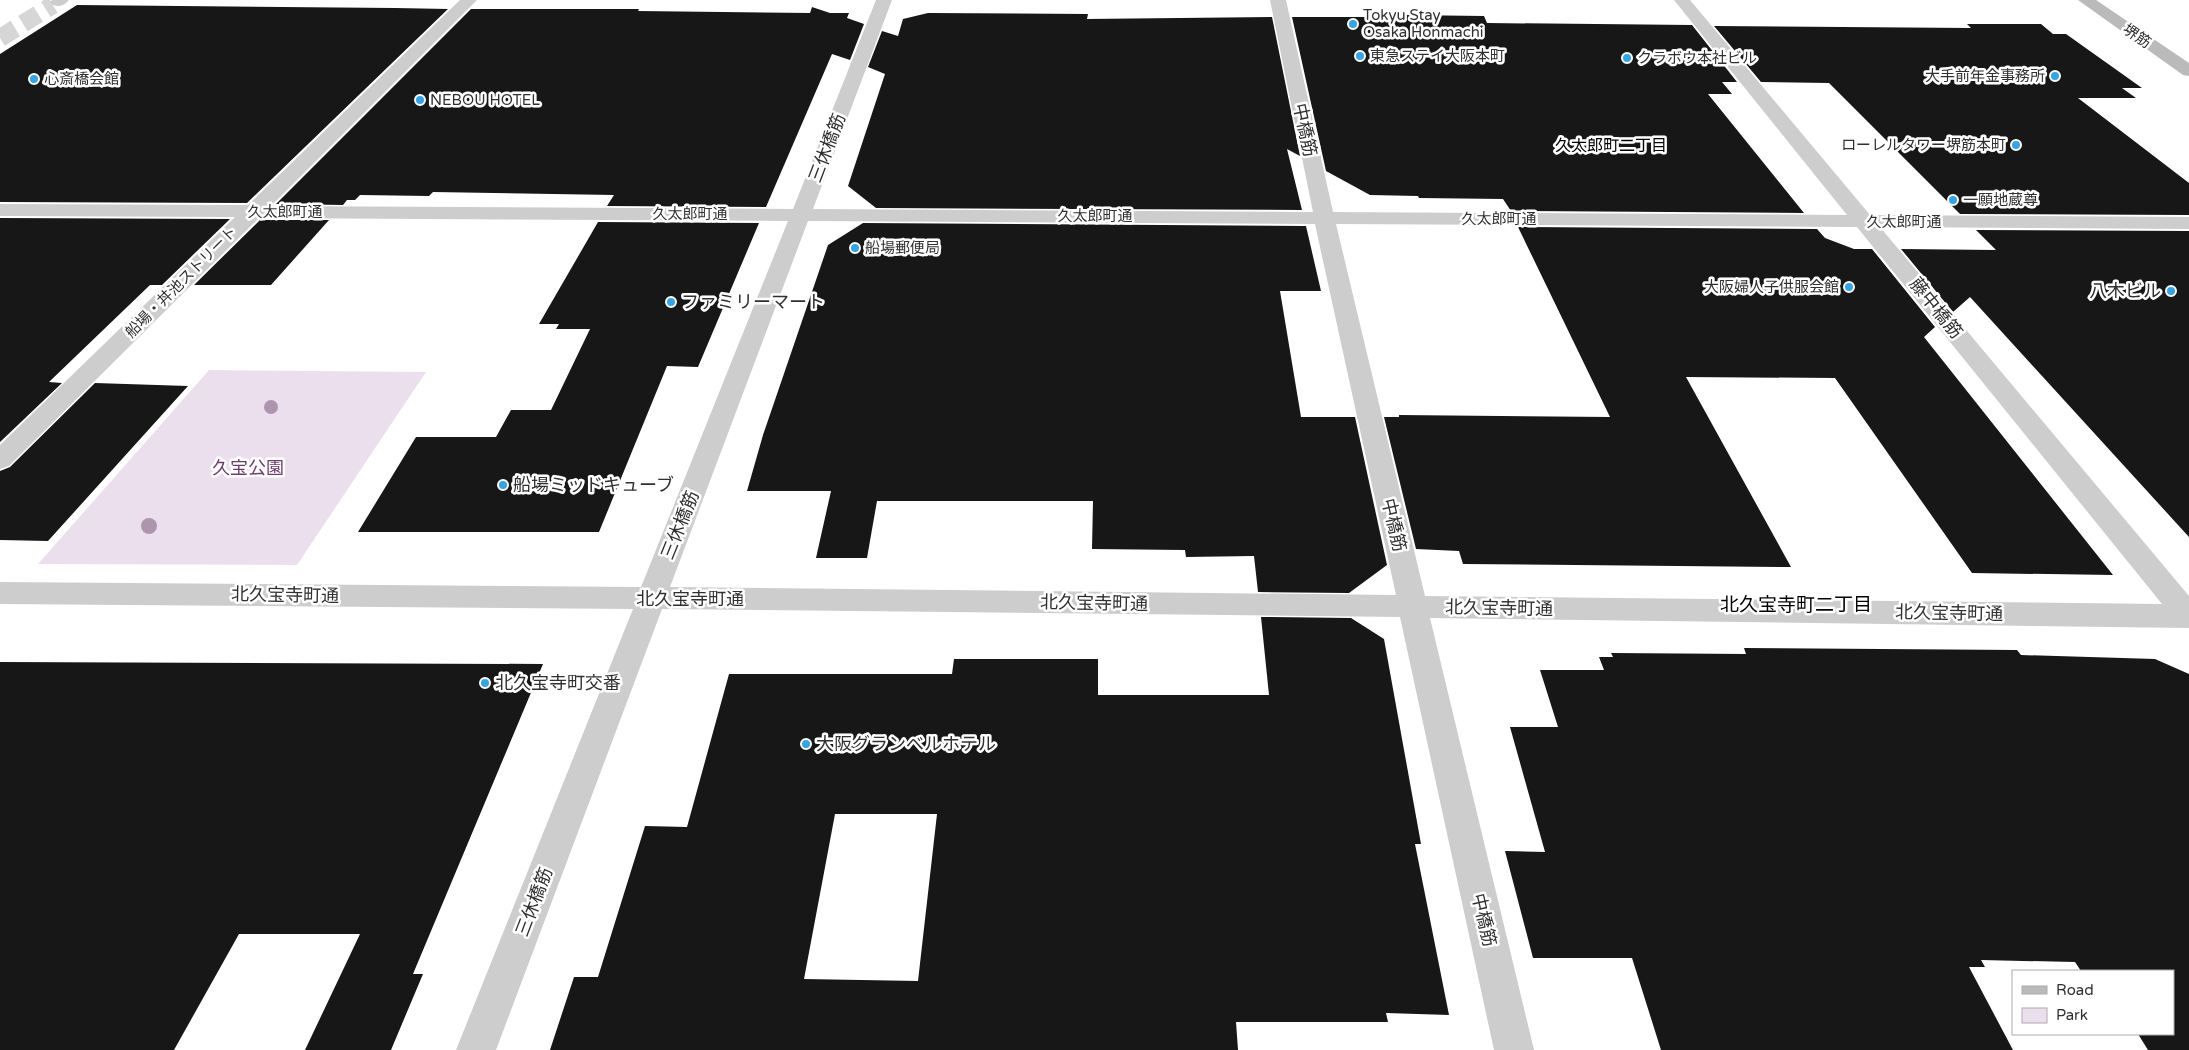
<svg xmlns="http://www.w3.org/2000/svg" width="2189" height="1050" viewBox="0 0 2189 1050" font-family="'Varela Round','Noto Sans JP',sans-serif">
<rect width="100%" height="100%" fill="#fff"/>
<path fill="#ecdfed" d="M 209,370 L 426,372 L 297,565 L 38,564 Z"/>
<path fill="#171717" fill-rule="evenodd" d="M 77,5 L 395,8 L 448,9 L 247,203 L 0,202 L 0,54 Z
M 812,7 L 830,13 L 849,13 L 847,18 L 864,24 L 850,60 L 832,54 L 766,207 L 607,206 L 614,195 L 433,192 L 429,196 L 360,195 L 355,200 L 347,200 L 343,205 L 276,204 L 471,9 L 639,9 L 638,11 L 810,13 Z
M 928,13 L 1088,14 L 1087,19 L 1272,17 L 1300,156 L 1287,149 L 1302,210 L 876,208 L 848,186 L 885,74 L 868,67 L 882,31 L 898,36 L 903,19 Z
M 1405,15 L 1484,16 L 1487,23 L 1692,25 L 1737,82 L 1722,82 L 1732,94 L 1708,94 L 1804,213 L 1511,211 L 1503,199 L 1419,198 L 1418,196 L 1370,195 L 1326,171 L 1292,17 L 1406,17 Z
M 1967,24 L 2041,24 L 2053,34 L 2066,34 L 2142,88 L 2122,88 L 2136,98 L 2078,98 L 2189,183 L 2189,215 L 1960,214 L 1829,83 L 1761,82 L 1714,26 L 1971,28 Z
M 0,218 L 230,219 L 162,285 L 150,285 L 49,382 L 62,383 L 0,442 Z
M 260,220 L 329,220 L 271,285 L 194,285 Z
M 598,222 L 759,223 L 698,367 L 667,366 L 599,532 L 358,532 L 416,437 L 496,437 L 511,410 L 551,410 L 590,329 L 556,329 L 559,324 L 539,324 Z
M 863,223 L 1306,226 L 1321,291 L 1280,291 L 1301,417 L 1355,417 L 1387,565 L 1349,593 L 1258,592 L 1254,556 L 1186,557 L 1185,550 L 1092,549 L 1093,501 L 877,501 L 867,558 L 816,558 L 831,491 L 747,491 L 763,435 L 828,245 Z
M 1518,227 L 1817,229 L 1825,238 L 1854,249 L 1872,249 L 1935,327 L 1924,337 L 2113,575 L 1972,573 L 1835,378 L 1686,377 L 1791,567 L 1463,564 L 1459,551 L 1416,549 L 1384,417 L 1399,417 L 1399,415 L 1610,417 Z
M 1976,230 L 2189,231 L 2189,537 L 1970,297 L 1953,312 L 1901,249 L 1996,250 Z
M 95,383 L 188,386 L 48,541 L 0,540 L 0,471 L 10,467 Z
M 1261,617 L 1351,618 L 1384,639 L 1421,844 L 1415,844 L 1449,1015 L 1386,1013 L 1388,1022 L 1236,1022 L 1238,1050 L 550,1050 L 574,977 L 598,977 L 645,826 L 687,827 L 729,674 L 952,674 L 954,659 L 1098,659 L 1098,695 L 1269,695 ZM 835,814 L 937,814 L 918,981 L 804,979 Z
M 1744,648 L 2017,650 L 2021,655 L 2155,659 L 2189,674 L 2189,1050 L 2148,1050 L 2138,1034 L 2173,1034 L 2173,971 L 2081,971 L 2075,962 L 1981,960 L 1985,967 L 1969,967 L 2013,1050 L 1661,1050 L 1632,958 L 1533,958 L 1505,851 L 1545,852 L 1510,727 L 1558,727 L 1540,670 L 1604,670 L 1599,657 L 1613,657 L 1611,653 L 1746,654 Z
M 0,662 L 543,664 L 413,974 L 423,974 L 391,1050 L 305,1050 L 360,934 L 239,934 L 174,1050 L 0,1050 Z"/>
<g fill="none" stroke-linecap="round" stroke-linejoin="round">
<path stroke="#d6d6d6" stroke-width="18" stroke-dasharray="18 9" stroke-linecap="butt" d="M 0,38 L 53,5"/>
<path fill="#cdcdcd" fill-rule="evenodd" d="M 52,0 L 69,0 C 64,6 60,7 53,5 L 50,2 Z
M 460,0 L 477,0 L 271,206 L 793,209 L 876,0 L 892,0 L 813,209 L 1313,212 L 1270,0 L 1286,0 L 1333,212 L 1847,215 L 1674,0 L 1690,0 L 1870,215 L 2189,217 L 2189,229 L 1880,227 L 2189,596 L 2189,628 L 1430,618 L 1534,1050 L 1494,1050 L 1400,617 L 662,609 L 496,1050 L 456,1050 L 633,609 L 0,604 L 0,582 L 641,587 L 788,221 L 259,218 L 9,466 L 0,469 L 0,445 L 235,217 L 0,216 L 0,204 L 248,205 ZM 808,221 L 1315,224 L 1396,595 L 670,587 ZM 1336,224 L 1857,227 L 2162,604 L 1425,596 Z"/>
<path fill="#bababa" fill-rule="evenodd" d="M 2078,0 L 2096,0 L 2189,63 L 2189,76 L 2183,75 Z"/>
</g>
<g fill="#ae95ae">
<circle cx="271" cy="407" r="7"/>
<circle cx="149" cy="526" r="8"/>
</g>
<g fill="#37a3e2" stroke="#fff" stroke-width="2">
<circle cx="1353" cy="24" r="5"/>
<circle cx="1360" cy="56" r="5"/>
<circle cx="1627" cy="58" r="5"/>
<circle cx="2055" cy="76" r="5"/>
<circle cx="34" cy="79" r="5"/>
<circle cx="420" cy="100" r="5"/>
<circle cx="2016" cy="145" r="5"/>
<circle cx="1953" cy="200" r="5"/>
<circle cx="855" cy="248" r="5"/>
<circle cx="1849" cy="287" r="5"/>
<circle cx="2171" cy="291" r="5"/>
<circle cx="671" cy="302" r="5"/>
<circle cx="503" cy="485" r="5"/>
<circle cx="485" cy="683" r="5"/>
<circle cx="806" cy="744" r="5"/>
</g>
<g text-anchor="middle" stroke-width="5" stroke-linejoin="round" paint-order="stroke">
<g font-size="15" fill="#303030" stroke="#fff" text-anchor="start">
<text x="1363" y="20">Tokyu Stay<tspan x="1363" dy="17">Osaka Honmachi</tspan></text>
<text x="1370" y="61">東急ステイ大阪本町</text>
<text x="1637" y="63">クラボウ本社ビル</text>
<text x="2045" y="81" text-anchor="end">大手前年金事務所</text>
<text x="44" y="84">心斎橋会館</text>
<text x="430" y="105">NEBOU HOTEL</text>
<text x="2006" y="150" text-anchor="end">ローレルタワー堺筋本町</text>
<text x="1963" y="205">一願地蔵尊</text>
<text x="865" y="253">船場郵便局</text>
<text x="1839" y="292" text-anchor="end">大阪婦人子供服会館</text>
</g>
<g font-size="15" fill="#303030" stroke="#fff">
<text transform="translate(2137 36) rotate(35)" y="5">堺筋</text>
<text x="285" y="217">久太郎町通</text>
<text x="690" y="219">久太郎町通</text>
<text x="1095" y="221">久太郎町通</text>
<text x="1499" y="224">久太郎町通</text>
<text x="1904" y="227">久太郎町通</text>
<text transform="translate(181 282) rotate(-45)" y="5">船場・丼池ストリート</text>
</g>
<g font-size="16" fill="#000" stroke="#fff">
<text x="1611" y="151">久太郎町二丁目</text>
</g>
<g font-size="18" fill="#303030" stroke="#fff">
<text transform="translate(1305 130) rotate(78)" y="6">中橋筋</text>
<text transform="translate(827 148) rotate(-69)" y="6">三休橋筋</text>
<text transform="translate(1936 308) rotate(51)" y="6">藤中橋筋</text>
<text transform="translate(680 525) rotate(-68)" y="6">三休橋筋</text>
<text transform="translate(1394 525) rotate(77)" y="6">中橋筋</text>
<text transform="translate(285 595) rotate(1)" y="6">北久宝寺町通</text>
<text x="690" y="605">北久宝寺町通</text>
<text transform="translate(1094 603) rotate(1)" y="6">北久宝寺町通</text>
<text transform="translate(1499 608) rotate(1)" y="6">北久宝寺町通</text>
<text transform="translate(1949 613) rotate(1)" y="6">北久宝寺町通</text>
<text transform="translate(534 902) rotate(-69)" y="6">三休橋筋</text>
<text transform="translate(1484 920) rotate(77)" y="6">中橋筋</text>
</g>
<g font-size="18" fill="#303030" stroke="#fff" text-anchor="start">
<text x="2161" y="297" text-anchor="end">八木ビル</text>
<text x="681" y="308">ファミリーマート</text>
<text x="513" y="491">船場ミッドキューブ</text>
<text x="495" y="689">北久宝寺町交番</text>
<text x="816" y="750">大阪グランべルホテル</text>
</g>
<g font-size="18" fill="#6b3e6c" stroke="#fff">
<text x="248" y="474">久宝公園</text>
</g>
<g font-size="19" fill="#000" stroke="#fff">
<text x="1796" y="611">北久宝寺町二丁目</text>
</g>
</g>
<rect x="2012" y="970" width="162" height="65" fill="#ffffff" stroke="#acacac"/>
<rect x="2022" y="986" width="25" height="8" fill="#bababa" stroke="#acacac"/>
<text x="2056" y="995" font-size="15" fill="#303030">Road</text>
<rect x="2022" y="1008" width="25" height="15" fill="#ecdfed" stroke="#acacac"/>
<text x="2056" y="1020" font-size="15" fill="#303030">Park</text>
</svg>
